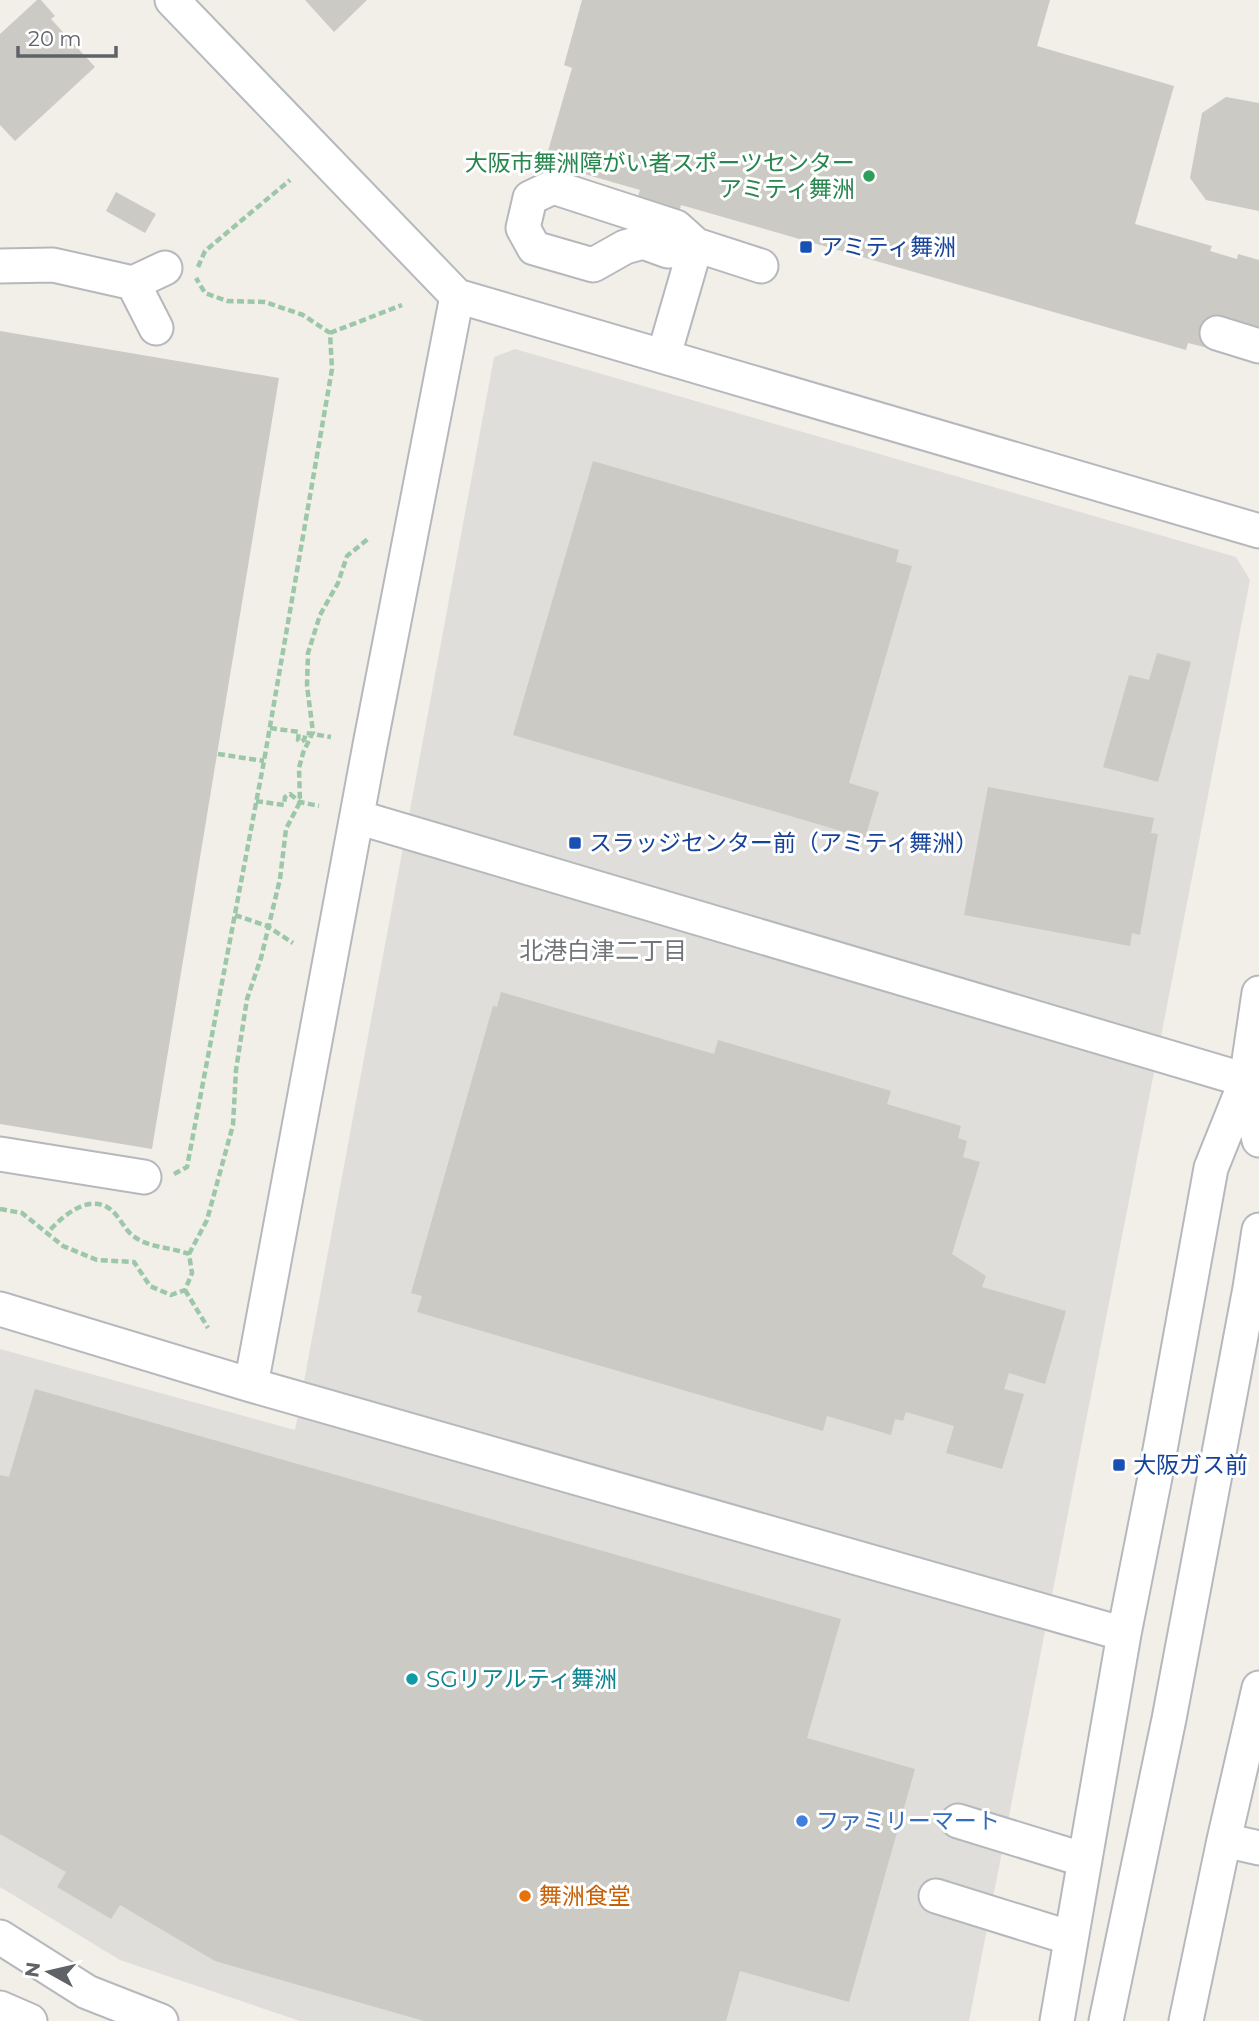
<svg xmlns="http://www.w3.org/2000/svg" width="1259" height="2021" viewBox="0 0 1259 2021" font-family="Montserrat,'Noto Sans JP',sans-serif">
<rect width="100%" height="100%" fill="#f1efe8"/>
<path fill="#e0deda" d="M 515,349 L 1236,557 L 1250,580 L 969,2021 L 300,2021 L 120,1960 L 0,1887 L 0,1349 L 295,1430 L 494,357 Z"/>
<path fill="#cccac5" d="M 37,0 L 41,0 L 55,16 L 51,19 L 95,67 L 15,141 L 0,125 L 0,34 Z
M 305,0 L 367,0 L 334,32 Z
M 582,0 L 1050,0 L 1037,46 L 1174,86 L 1135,224 L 1212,246 L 1210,251 L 1237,259 L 1238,254 L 1259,260 L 1259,330 L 1221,319 L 1212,349 L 1188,343 L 1186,350 L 681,205 L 679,212 L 637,200 L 640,190 L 539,161 L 543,150 L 548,151 L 572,68 L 564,65 Z
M 1226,97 L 1259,103 L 1259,211 L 1206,200 L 1190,178 L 1202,113 Z
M 116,192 L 156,214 L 145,233 L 106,211 Z
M 0,331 L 279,378 L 152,1149 L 0,1124 Z
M 593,461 L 899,550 L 896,562 L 912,566 L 849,783 L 879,792 L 865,838 L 513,735 Z
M 1157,653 L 1191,662 L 1158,782 L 1103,767 L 1129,675 L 1149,680 Z
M 988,787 L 1154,818 L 1151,833 L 1158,834 L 1140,935 L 1132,933 L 1130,946 L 964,915 Z
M 501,992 L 714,1054 L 718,1040 L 891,1091 L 887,1104 L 961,1126 L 958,1138 L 967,1141 L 963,1157 L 980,1162 L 952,1254 L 986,1276 L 982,1287 L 1066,1311 L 1045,1384 L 1009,1373 L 1004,1389 L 1024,1394 L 1002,1469 L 946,1453 L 954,1426 L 906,1412 L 903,1421 L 895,1419 L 891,1435 L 827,1416 L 823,1431 L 417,1312 L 422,1296 L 411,1293 L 493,1006 L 497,1007 Z
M 35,1389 L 841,1619 L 807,1738 L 915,1769 L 849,2002 L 740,1971 L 726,2021 L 424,2021 L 215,1961 L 120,1905 L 111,1919 L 57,1887 L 66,1872 L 0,1834 L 0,1475 L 9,1477 Z"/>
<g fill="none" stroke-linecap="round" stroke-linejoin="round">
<defs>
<path id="minor" d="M 172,0 L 457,296 L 1259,531
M 553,187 L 676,227 L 696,245 L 668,251 L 643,242 L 625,247 L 593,265 L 534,248 L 523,228 L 530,198 Z
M 0,266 L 53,265 L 133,283 L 156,328
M 133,283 L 165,268
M 1217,333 L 1259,346
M 664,355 L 696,245 L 761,266
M 357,817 L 1259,1084
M 1246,1081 L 1259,1140
M 0,1154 L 144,1177
M 0,1309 L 251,1385 L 1124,1634
M 251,1385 L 370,745 L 457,296
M 958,1821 L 1085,1860
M 1224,1840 L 1259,1848
M 936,1896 L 1071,1938
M 0,1937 L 87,1992 L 161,2021
M 0,2008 L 30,2021
M 1057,2021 L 1124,1634 L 1156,1472 L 1211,1168 L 1246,1081 L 1259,993
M 1106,2021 L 1169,1719 L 1250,1288 L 1259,1230
M 1186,2021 L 1224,1840 L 1259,1688"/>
</defs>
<use href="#minor" stroke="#b5b8bc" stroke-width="37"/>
<path stroke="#9cc7a9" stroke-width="4.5" stroke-dasharray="7 3.5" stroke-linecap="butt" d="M 198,267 L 205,251 L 290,180
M 330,333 L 402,305
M 270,728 L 299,732 L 298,740 L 301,742 L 304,740 L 306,733 L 331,737
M 218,754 L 264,761
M 256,801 L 284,805 L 285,797 L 290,794 L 300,802 L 319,806
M 235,915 L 267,926 L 293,943
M 174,1174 L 187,1167 L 264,761 L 332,369 L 330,333 L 303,315 L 265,302 L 227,301 L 205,293 L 196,278
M 0,1209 L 22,1213 L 63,1246 L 97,1260 L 134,1262 L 150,1286 L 171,1295 L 185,1290 L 192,1273 L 189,1254 C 170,1247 149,1248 133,1236 C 123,1228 119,1214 107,1207 C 85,1195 61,1218 47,1233
M 189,1254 L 207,1220 L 233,1125 L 236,1070 L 247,999 L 261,958 L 280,879 L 286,829 L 300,802 L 299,768 L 303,753 L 313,732 L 307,686 L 308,653 L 320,615 L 338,583 L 347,556 L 368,539
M 185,1290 L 208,1328"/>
<use href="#minor" stroke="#fff" stroke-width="33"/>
</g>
<circle fill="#2e9e5b" stroke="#fff" stroke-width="2.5" cx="869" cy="176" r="7"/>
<g fill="#1a4fb4" stroke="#fff" stroke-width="2.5">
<rect x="799" y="240" width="14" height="14" rx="3.5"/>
<rect x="568" y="836" width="14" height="14" rx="3.5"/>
<rect x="1112" y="1458" width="14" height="14" rx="3.5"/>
</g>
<circle fill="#0f9aa8" stroke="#fff" stroke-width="2.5" cx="412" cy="1679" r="7"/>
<circle fill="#3f7fe0" stroke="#fff" stroke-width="2.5" cx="802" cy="1821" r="7"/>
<circle fill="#e8710a" stroke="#fff" stroke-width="2.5" cx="525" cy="1896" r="7"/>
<g text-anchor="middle" stroke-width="6" stroke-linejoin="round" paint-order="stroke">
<g font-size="23" fill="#27864d" stroke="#fff" text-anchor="end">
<text x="855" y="171">大阪市舞洲障がい者スポーツセンター<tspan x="855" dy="26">アミティ舞洲</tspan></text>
</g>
<g font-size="23" fill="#164399" stroke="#fff" text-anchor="start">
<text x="820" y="255">アミティ舞洲</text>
<text x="589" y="851">スラッジセンター前（アミティ舞洲）</text>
<text x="1133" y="1473">大阪ガス前</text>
</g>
<g font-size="23" fill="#0d838f" stroke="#fff" text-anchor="start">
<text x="426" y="1687">SGリアルティ舞洲</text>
</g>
<g font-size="23" fill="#366cbe" stroke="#fff" text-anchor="start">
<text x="816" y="1829">ファミリーマート</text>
</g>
<g font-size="23" fill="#c56008" stroke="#fff" text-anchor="start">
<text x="539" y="1904">舞洲食堂</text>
</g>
<g font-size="24" fill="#70757a" stroke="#fff">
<text x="603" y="959">北港白津二丁目</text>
</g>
</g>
<g transform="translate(49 1972) rotate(278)" stroke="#ffffff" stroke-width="5" paint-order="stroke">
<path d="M0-5L12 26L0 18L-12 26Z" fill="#5f6368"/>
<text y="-10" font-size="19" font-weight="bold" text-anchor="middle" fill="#5f6368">N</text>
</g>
<path d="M18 46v10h98v-10" fill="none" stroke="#5f6368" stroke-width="3.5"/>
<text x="28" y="46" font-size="21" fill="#5f6368" stroke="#ffffff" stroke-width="5" paint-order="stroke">20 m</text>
</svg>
